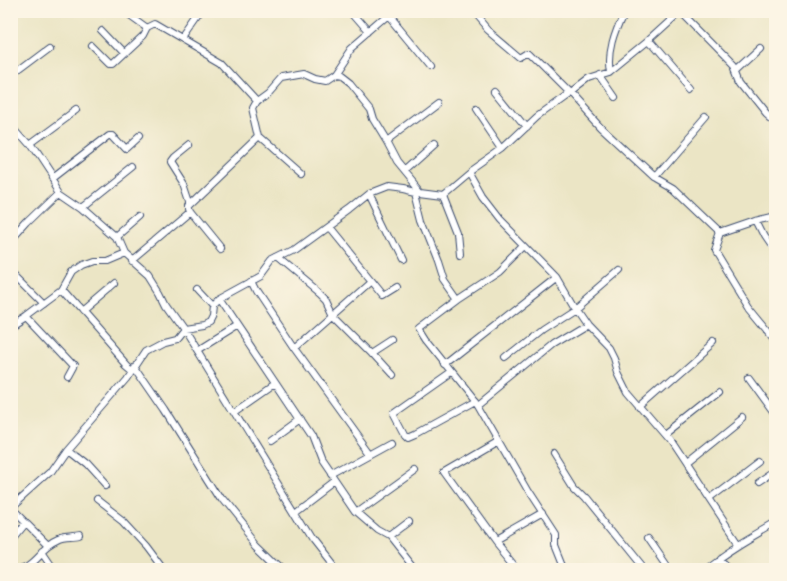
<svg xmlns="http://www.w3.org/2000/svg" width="787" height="581" viewBox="0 0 787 581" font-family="'IM FELL English',serif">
<rect width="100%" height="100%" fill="#fcf5e5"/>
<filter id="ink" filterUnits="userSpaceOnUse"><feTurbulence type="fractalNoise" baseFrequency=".0167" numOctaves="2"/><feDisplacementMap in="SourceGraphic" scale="12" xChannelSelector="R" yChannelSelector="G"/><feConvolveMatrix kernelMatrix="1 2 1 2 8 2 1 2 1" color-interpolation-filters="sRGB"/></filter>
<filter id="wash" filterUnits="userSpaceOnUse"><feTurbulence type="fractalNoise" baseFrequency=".008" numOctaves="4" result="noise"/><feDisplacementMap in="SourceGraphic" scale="24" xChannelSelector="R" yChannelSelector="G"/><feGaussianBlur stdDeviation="1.35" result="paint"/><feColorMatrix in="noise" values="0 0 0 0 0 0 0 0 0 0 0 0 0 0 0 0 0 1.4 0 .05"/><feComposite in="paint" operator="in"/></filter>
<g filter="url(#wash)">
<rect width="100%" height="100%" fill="#ebe5c5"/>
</g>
<g filter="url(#ink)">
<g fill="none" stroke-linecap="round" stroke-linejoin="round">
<defs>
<path id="minor" d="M 122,10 L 147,28 L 155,24 L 222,63 L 257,101
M 352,10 L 371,32
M 471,10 L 488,30 L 521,58 L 529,53 L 570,94 L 600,127 L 654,177 L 673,188 L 720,233
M 681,12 L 735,67 L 741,82 L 765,112 L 776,122
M 389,16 L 431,67
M 103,31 L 124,53
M 183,40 L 204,10
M 649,41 L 691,90
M 93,46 L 111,64 L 113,64 L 143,36 L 147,28
M 737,71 L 761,49
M 611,72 C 607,50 615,30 624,10
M 334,75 L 339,76 L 348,83 L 369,109 L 372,119 L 386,142 L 397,163 L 420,191
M 600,75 L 616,98
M 10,76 L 50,46
M 497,89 L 527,126
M 476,108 L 503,148
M 10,122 L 30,145 L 61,192 L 83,207 L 117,237 L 124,253 L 150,276 L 160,292 L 166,304 L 183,328 L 312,538 L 337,570
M 260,138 L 301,174
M 386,142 L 439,102
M 30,145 L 76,111
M 189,145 L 173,158 L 170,162 L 184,184 L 190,202 L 190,205
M 405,171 L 434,145
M 469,172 L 483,197 L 500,219 L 557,277 L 575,308 L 586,324 L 609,348 L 614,358 L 618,372 L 628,392 L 670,441 L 738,544
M 654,177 L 706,117
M 52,179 L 110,134 L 113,134 L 127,149 L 138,139
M 416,192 L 423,220 L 439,260 L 445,279 L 459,299
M 369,194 L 401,260
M 443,194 L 458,232 L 460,253
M 83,207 L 133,167
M 776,216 L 755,221 L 720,233 L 714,250 L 748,306 L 776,340
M 755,221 L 763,237 L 776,256
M 326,227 L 382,296 L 395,288
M 117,237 L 140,217
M 10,244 L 29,223 L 61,192
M 526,246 L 500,272 L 459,299 L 419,329 L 426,340 L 478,405 L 528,492 L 556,535 L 556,545 L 566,570
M 220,249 L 190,212 L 189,209 L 189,206 L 260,138 L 253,108 L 257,101 L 268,93 L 281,78 L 304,74 L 315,79 L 325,81 L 334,75 L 352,48 L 396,10
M 278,258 L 320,293 L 326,299 L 333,314 L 372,353 L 392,375
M 132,261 L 190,212
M 10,269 L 44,303
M 251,281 L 256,291 L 294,348 L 370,453
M 61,290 L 126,364 L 132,369 L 135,365 L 166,410 L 222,499 L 259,545 L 285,570
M 197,290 L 212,306
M 219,299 L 311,436 L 321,462 L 355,512 L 377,531 L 388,537 L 414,570
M 80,312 L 114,283
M 26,316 L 73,366 L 67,377
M 10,326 L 26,316 L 61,290 L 71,272 L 81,265 L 92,261 L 105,261 L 124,253
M 294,348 L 370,281
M 197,351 L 237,326
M 372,353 L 392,340
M 506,358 L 541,330 L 575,308 L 619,270
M 445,365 L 557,277
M 451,373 L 394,413 L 405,434 L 408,437 L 415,434 L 475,401
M 749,378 L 776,415
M 478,405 L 551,345 L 586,324
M 640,407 L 713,343
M 235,411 L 275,383
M 666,435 L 720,392
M 270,441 L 300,419
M 499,441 L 444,473 L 494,542 L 517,570
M 66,449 L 85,464 L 105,486
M 554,454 L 574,486 L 584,496 L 644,570
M 685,463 L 742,417
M 330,476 L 392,442
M 757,484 L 776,471
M 709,500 L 760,461
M 97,501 L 123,521 L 146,546 L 164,570
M 10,508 L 50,472 L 66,449 L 128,377 L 146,350 L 163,341 L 175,338 L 183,328 L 202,325 L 208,322 L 211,316 L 212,306 L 219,299 L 261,276 L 272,261 L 294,250 L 349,210 L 369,194 L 387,187 L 403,189 L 416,192 L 420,191 L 443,194 L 469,172 L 503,148 L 537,116 L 566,95 L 570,94 L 589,79 L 611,72 L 649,41 L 683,10
M 10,508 L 48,546
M 296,511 L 334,482
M 355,512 L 415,469
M 10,537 L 23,521
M 388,537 L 409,521
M 649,538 L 671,570
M 494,542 L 543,514
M 42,551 L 55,570
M 718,557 L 729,570
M 10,569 C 35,570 38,548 58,540 C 65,536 74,538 81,536
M 702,570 C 725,551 750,537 776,522"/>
</defs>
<use href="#minor" stroke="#3a4a6d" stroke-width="8"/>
<use href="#minor" stroke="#fff" stroke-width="6"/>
</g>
</g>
<rect width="787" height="581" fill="none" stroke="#fcf5e5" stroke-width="36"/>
</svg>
